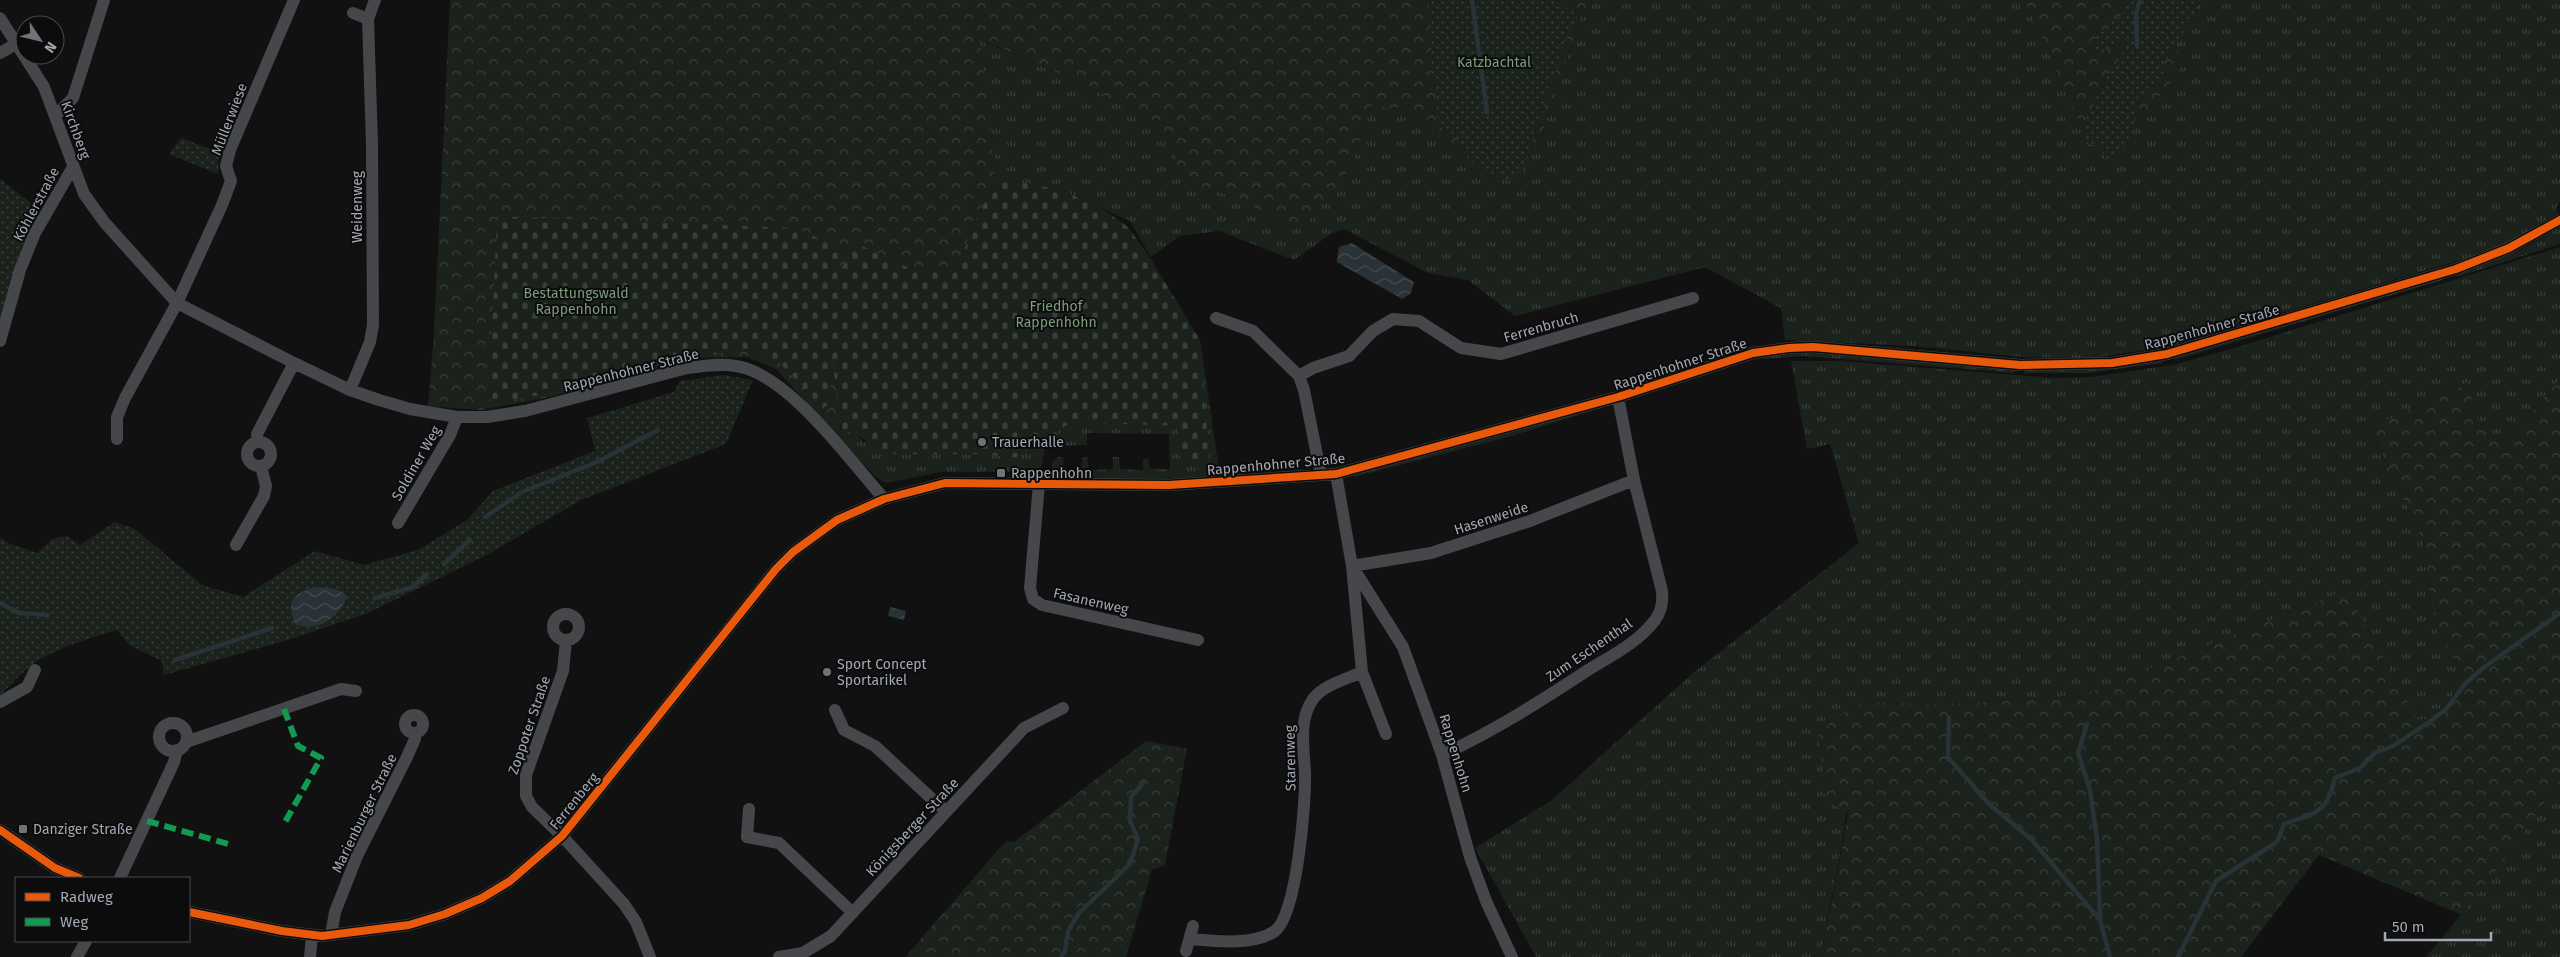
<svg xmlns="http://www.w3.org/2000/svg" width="2560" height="957" viewBox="0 0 2560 957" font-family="'Fira Sans',sans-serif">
<defs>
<pattern id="grass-tufts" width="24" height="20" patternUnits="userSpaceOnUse" patternTransform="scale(1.25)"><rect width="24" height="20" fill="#1b221c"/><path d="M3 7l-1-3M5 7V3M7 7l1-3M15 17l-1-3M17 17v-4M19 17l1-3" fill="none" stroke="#393f3b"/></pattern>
<pattern id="forest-crowns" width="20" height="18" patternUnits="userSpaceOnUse" patternTransform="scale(1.25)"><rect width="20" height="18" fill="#1b221c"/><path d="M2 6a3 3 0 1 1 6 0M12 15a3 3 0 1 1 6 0" fill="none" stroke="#393f3b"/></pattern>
<pattern id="cemetery-stones" width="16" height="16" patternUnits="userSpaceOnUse" patternTransform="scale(1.25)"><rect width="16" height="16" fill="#1b221c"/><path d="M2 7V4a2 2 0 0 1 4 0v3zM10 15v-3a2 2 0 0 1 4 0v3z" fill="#393f3b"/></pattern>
<pattern id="park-dots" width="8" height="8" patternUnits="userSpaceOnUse" patternTransform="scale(1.25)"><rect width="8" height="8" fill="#1b221c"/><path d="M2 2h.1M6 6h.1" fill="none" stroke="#393f3b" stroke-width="1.8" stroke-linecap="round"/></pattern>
<pattern id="water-waves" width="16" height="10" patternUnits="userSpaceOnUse" patternTransform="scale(1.25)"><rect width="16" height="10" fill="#293236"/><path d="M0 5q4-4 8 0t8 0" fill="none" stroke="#454d51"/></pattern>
</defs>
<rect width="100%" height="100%" fill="#111112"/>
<path fill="url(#grass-tufts)" d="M 1595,0 L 2025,0 L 2120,146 L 2189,57 L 2167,44 L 2187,0 L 2560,0 L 2560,202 L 2556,208 L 2558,213 L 2506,244 L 2481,254 L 2170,346 L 2093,358 L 2023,357 L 1914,346 L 1785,340 L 1781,308 L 1705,267 L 1515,316 L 1468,280 L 1428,273 L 1344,229 L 1331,234 L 1294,260 L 1219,231 L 1180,236 L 1151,257 L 1130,221 L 1059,189 L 996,178 L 979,39 L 1083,84 L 1121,105 L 1150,117 L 1176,148 L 1176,168 L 1188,183 L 1236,197 L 1284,224 L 1304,226 L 1350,169 L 1373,102 L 1387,108 L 1412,109 L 1480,168 L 1501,177 L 1539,142 L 1583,10 Z
M 2560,227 L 2560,244 L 2457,277 L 2456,274 L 2519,251 Z
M 2560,247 L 2560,379 L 2514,434 L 2499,441 C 2474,427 2474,408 2467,383 L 2370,429 L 2423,540 L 2429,590 L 2438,631 L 2463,676 L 2450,699 L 2433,718 L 2418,720 L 2346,590 L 2078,697 L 1943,704 L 1863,702 C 1851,788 1839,873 1819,957 L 1537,957 L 1535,955 L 1475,848 L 1552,800 L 1692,674 L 1859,543 L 1830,444 L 1807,449 L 1791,361 L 1841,361 L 2053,378 L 2092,377 L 2138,370 L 2173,365 L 2238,347 Z
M 2443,278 L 2443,280 L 2175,360 L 2175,357 Z
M 1200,340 L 1220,476 C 1187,477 1074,487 1051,472 L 1052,463 L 1058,457 L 1063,457 L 1064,470 L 1081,470 L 1082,458 L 1087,457 L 1089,470 L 1113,469 L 1113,457 L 1119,457 L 1120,469 L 1143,470 L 1143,459 L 1148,459 L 1150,469 L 1170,469 L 1169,434 L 1087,433 L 1087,445 L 1058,446 L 1057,431 L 1072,422 L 1178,426 Z
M 1805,353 L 2015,369 L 2014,373 L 1804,356 L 1763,359 L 1762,356 Z
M 2162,360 L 2163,363 L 2087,373 L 2024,373 L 2024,370 L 2086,370 Z
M 1604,407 L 1512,436 L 1354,477 L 1354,475 Z
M 852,430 L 864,442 L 1020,458 L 1022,437 L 1043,442 L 1045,447 L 1042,466 L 1032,472 L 940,472 L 886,483 L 876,477 L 839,438 Z
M 2560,781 L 2560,957 L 2426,957 C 2474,901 2518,842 2560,781 Z"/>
<path fill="url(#forest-crowns)" d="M 450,0 L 1595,0 L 1583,10 L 1539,142 L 1522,172 L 1501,177 L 1480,168 L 1412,109 L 1387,108 L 1373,102 L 1350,169 L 1305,226 L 1284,224 L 1236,197 L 1188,183 L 1176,168 L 1176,148 L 1150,117 L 1121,105 L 1083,84 L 980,39 L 996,178 L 972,228 L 958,268 L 920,273 L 860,245 L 839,438 L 776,369 L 747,357 L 697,358 L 550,397 L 481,410 L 428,406 L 434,335 Z
M 2025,0 L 2187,0 L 2149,35 L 2189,57 L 2121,146 L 2096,144 L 2079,121 Z
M 2560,379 L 2560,781 L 2511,851 L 2462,915 L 2319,855 L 2241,957 L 1819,957 L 1832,901 L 1848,814 L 1825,799 L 1819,735 L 1834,719 L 1863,702 L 1943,704 L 2078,697 L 2346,590 L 2418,720 L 2433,718 L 2450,699 L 2463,676 L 2438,631 L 2429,590 L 2423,540 L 2370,428 L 2468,383 C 2473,406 2476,429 2499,441 L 2514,434 Z
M 1146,741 L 1187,749 L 1165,865 L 1152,870 L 1126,957 L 905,957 L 1006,841 L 1014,842 Z"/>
<path fill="url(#cemetery-stones)" d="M 996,178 L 1059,189 L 1101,208 L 1128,227 L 1151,259 L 1200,340 L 1209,459 L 1180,461 L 1178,426 L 1072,422 L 1057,431 L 1058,446 L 1045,447 L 1043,442 L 1022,437 L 1020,458 L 980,454 L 882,454 L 852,430 L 839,438 L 841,427 L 834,372 L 841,268 L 860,245 L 920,273 L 958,268 L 972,228 Z
M 497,216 L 795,228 L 839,247 L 836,360 L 831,369 L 830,403 L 822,409 L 782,365 L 755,350 L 689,356 L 557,392 L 491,403 L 486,378 L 493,312 Z"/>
<path fill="url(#park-dots)" d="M 1428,0 L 1552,0 L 1579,14 L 1560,51 L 1559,63 L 1532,140 L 1530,154 L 1514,182 L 1487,173 L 1468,159 L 1456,137 L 1439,127 L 1431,59 L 1432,36 Z
M 2124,0 L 2202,0 L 2165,62 L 2163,76 L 2157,85 L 2138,100 L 2131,139 L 2106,162 L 2100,145 L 2092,145 L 2085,140 L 2083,125 L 2107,77 L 2125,49 L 2128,38 L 2106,50 L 2094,49 L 2096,35 L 2123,13 Z
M 181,138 L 219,152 L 218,174 L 169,154 Z
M 0,179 L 43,212 L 0,321 Z
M 724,375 L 753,380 L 726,444 L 581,500 L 483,557 L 368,613 L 291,639 L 164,675 L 162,661 L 129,645 L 117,630 C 93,637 67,645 44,657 C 27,666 14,682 0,695 L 0,538 L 10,544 L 38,553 L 52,539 L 67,536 L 80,545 L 115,522 L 135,529 L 202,585 L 243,597 L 315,551 L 364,565 L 418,550 L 467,520 L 493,491 L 595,451 L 587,418 L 674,392 L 680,381 Z"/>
<path fill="url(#water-waves)" d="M 1352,243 L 1414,282 L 1411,293 L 1402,299 L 1337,262 L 1339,247 Z
M 314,587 L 330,588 L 340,591 L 347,596 C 340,618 316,633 295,624 C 287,601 290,596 314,587 Z
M 890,607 L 906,611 L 904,620 L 888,616 Z"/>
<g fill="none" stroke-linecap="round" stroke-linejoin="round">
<path stroke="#293236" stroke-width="4.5" d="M 1472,0 L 1487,112
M 2137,45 L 2136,14 L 2140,0
M 485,517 L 522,492 L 597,462 L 658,430
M 444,564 L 470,540
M 375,598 L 413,587 L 427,574
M 0,603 L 19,613 L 48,615
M 175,660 L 272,628
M 1949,718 L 1948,757 L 1988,803 L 2031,839 L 2100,920 L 2110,957
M 2087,724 L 2078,753 L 2090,790 L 2097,839 L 2100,920
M 1061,957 L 1065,951 L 1068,931 L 1079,913 L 1130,864 L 1138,839 L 1130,821 L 1131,797 L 1143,783
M 2178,957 L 2216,881 L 2277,842 L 2284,824 C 2316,813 2327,813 2335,778 L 2360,768 L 2375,753 L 2393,746 L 2432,720 L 2446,709 L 2465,684 L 2483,668 L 2560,613"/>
<path stroke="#46474a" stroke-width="12" d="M 353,13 L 368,19 L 375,0
M 0,18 L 44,87 L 84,194 L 105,223 L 177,303 L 294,363 L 350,390 L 379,400 L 410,409 L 457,417 L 487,417 L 525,411 L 687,368 C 703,366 720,363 736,366 C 787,373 850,460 884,499
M 0,53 L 16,44
M 55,116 L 73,98 L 104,0
M 1216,318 L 1253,331 L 1299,376 L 1304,390 L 1321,475
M 0,341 L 20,270 L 35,233 L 73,167
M 1299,376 L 1313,368 L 1349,356 L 1373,331 L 1393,319 L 1419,321 L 1461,348 L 1501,354 L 1693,298
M 350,390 L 370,342 L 373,325 L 372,145 L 368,19
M 117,439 L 117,417 L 125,398 L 177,303 L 222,205 L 231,181 L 226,166 L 230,150 L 294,0
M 258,442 L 257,434 L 294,363
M247 454a12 12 0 1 1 24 0a12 12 0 1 1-24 0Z
M 1336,474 L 1352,566 L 1403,647 L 1442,755 L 1470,857 L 1486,901 L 1512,957
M 1039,484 L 1030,588 L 1033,599 L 1042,605 L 1198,640
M 398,523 L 450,435 L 457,417
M 236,545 L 264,496 L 266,486 L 261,466
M553 627a13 13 0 1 1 26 0a13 13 0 1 1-26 0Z
M 566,640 L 563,671 L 526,775 L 526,796 L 532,807 L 562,836 L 624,904 L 636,922 L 650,957
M 0,702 L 27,687 L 35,670
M 835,710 L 844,730 L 875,746 L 946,812
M405 724a9 9 0 1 1 18 0a9 9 0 1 1-18 0Z
M159 737a14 14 0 1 1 28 0a14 14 0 1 1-28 0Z
M 1386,734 L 1362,672 L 1352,566 L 1431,553 L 1530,521 L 1634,480
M 186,742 L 341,689 L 356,691
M 1442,755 C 1494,731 1541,701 1588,670 C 1611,656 1639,642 1655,620 C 1662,611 1663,601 1662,591 L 1634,480 L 1618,397
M 749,809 L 747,837 L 779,843 L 853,913
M 0,830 L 55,868 L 79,878
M 120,878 L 174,762 L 177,750
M 189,912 L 282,931 L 322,936 L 409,925 L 445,914 L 482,898 L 510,881 L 562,836 L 776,569 L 793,552 L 837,520 L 884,499 L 945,483 L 1169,485 L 1336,474 L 1618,397 L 1753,353 L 1789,348 L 1813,347 L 2020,365 L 2112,363 L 2167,354 L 2456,269 L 2509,248 L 2560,220
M 331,935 L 335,912 L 357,856 L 406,759 L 415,739 L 415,733
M 1190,939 C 1214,941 1254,946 1275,931 C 1297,915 1306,801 1305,773 C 1304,749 1298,720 1313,699 C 1323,685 1347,679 1362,672
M 1186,951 L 1193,926
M 77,957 L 86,941
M 310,957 L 312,935
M 779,957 L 803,953 L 831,936 L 1024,728 L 1063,708"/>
<path stroke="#139951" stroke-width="6" stroke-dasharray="12 6" stroke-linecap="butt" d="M 284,709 L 298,746 L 321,758 L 284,824
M 147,821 L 232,845"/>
<defs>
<path id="cycleway" d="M 0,830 L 55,868 L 79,878
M 189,912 L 282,931 L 322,936 L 409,925 L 445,914 L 482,898 L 510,881 L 562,836 L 776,569 L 793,552 L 837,520 L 884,499 L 945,483 L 1169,485 L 1336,474 L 1618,397 L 1753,353 L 1789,348 L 1813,347 L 2020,365 L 2112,363 L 2167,354 L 2456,269 L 2509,248 L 2560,220"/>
</defs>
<use href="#cycleway" stroke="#0c0c0d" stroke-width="11"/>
<use href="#cycleway" stroke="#e8590c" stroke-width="8"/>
</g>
<g fill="#6f747b" stroke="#0c0c0d" stroke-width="2">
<circle cx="982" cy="442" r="5"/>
<rect x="996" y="468" width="10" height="10" rx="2.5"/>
<circle cx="827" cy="672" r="5"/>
<rect x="18" y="824" width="10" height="10" rx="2.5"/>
</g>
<g text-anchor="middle" stroke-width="4" stroke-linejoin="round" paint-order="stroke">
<g font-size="14" fill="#7b9d7a" stroke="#0c0c0d">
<text x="1494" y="67">Katzbachtal</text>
<text x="576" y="298">Bestattungswald<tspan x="576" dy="16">Rappenhohn</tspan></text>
<text x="1056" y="311">Friedhof<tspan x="1056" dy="16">Rappenhohn</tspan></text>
</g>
<g font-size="14" fill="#a2a9b3" stroke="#0c0c0d">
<text transform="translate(229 119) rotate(-69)" y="5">Müllerwiese</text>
<text transform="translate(76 130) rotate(70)" y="5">Kirchberg</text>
<text transform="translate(36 204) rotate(-62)" y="5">Köhlerstraße</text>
<text transform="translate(357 207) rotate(-90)" y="5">Weidenweg</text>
<text transform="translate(1541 327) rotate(-16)" y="5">Ferrenbruch</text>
<text transform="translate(2212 327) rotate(-15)" y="5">Rappenhohner Straße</text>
<text transform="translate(1680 364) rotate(-18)" y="5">Rappenhohner Straße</text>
<text transform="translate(631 370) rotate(-14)" y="5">Rappenhohner Straße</text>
<text transform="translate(416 463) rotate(-60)" y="5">Soldiner Weg</text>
<text transform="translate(1276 464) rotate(-5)" y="5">Rappenhohner Straße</text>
<text transform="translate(1491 518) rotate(-18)" y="5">Hasenweide</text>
<text transform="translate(1091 601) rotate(13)" y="5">Fasanenweg</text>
<text transform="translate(1589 650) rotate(-34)" y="5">Zum Eschenthal</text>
<text transform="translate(529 725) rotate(-71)" y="5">Zoppoter Straße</text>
<text transform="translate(1456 753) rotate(73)" y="5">Rappenhohn</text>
<text transform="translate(1290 758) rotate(-91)" y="5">Starenweg</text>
<text transform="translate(574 801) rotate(-51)" y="5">Ferrenberg</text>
<text transform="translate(364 813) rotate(-64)" y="5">Marienburger Straße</text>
<text transform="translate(912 827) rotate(-47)" y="5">Königsberger Straße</text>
</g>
<g font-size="14" fill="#a2a9b3" stroke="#0c0c0d" text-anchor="start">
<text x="992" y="447">Trauerhalle</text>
<text x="1011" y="478">Rappenhohn</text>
<text x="837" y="669">Sport Concept<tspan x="837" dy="16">Sportarikel</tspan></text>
<text x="33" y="834">Danziger Straße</text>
</g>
</g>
<rect x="15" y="877" width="175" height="65" fill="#0c0c0d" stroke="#484b4f"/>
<rect x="25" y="893" width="25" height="8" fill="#e8590c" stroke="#484b4f"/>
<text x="60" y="902" font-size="15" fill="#a2a9b3">Radweg</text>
<rect x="25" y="918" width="25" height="8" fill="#139951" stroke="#484b4f"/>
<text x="60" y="927" font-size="15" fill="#a2a9b3">Weg</text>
<g transform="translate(40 40) rotate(125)"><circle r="24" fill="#0c0c0d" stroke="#484b4f"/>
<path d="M0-4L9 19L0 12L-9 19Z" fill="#6f747b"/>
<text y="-8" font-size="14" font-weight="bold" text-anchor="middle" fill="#a2a9b3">N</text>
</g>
<path d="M2385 932v8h106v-8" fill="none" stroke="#a2a9b3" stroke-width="2.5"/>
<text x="2392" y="932" font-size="15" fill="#a2a9b3" stroke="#0c0c0d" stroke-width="4" paint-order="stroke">50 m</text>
</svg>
